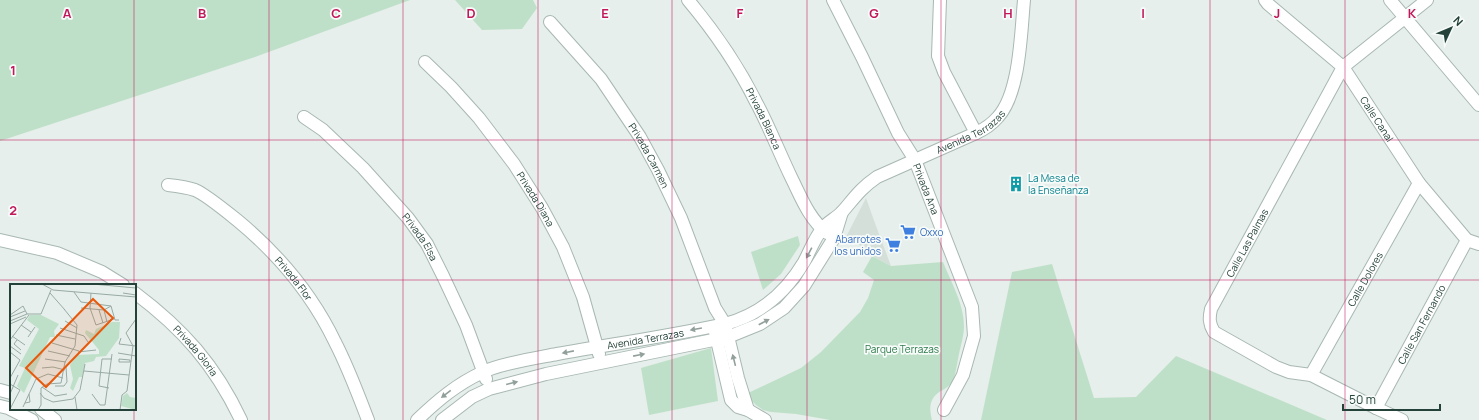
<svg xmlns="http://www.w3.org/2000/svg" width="1479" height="420" viewBox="0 0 1479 420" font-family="Manrope,sans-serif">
<rect width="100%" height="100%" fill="#e6efeb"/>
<path fill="#d4dfda" d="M 866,198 L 876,226 L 891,266 L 872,256 L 866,249 L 846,237 Z"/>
<path fill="#bfe0c8" d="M 0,0 L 410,0 L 255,57 L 0,141 Z
M 455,0 L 533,0 L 537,8 L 522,29 L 482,30 Z
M 798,236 L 800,245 L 781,274 L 763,290 L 751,252 Z
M 872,256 L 891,266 L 943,262 C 951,282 964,304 964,326 C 964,335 961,345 959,354 C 957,363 956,373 953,381 C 950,386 946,388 941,391 C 929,398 929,408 932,420 L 830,420 L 796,414 L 771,412 L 763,410 L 756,405 L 749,398 L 748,393 L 801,368 L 821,352 L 860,312 L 868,298 L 874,280 L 863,272 Z
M 1052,264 L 1094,398 L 1136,397 L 1176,356 L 1327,420 L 981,420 L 1012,272 Z
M 711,348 L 718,401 L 649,415 L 641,368 Z"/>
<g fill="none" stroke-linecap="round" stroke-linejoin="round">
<defs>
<g id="minor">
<path id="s1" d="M 688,0 C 714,31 738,66 756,102 C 769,126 779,152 791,177 C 801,197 809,219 827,233"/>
<path id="s2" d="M 833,0 L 862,57 L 898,133 L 915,160 L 972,307 L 974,336 L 963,375 L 944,410"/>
<path d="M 940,0 L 938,56 L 944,72 L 976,133"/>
<path id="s3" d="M 1265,0 L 1268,4 L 1343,67 L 1419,183 L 1467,240 L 1479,244"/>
<path d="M 1390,0 L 1479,105"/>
<path id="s4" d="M 550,22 L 601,79 L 640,137 L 658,170 L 681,218 L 715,308 L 725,324 L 738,378 L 748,410"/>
<path id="s5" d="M 425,62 L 451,87 L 479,118 L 514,164 L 542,208 L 563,247 L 583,297 L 599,354"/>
<path id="s6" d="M 304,117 L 323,130 L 363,168 L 408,218 L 427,244 L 443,276 L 466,325 L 486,379"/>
<path id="s7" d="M 168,185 C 177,186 186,187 195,190 C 205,194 227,212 237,220 C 277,253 312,294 335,342 C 348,367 358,394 368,420"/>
<path d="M 0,240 L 57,253 L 102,272 L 123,285"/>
<path id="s8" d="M 135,293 C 183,329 215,365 241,420"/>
<path d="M 715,332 L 731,400 L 738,407 L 748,410 L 765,420"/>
<path id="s9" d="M 1311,375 L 1419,183"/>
<path d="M 0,390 L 11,393"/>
<path d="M 0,406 L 8,408 L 32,420"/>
<path id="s10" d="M 1376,408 L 1467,240"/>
<path d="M 41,409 L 55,420"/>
<path id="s11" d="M 417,420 C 438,400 457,384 483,372 C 502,363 536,358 557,354 C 613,344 669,336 725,324 C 760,315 786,292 804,262 C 810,251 814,239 822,229 C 827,222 837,218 843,211 C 855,197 861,188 877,177 L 976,133 C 985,129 992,124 998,117 C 1020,93 1021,32 1024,0"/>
<path d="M 442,420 L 472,397 L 489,389 L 546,374 L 728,337 L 760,324 L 784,308 L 804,286 L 834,238 L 842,212"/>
<path id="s12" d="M 1402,420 L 1376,408 L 1311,375 L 1289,372 L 1276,367 L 1214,332 C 1209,324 1209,318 1211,309 L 1343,67 L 1427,0"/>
</g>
</defs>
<use href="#minor" stroke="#a8b8b2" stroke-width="14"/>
<use href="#minor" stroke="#fff" stroke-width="12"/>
</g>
<defs><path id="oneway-solid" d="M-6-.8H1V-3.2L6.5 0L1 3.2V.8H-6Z"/></defs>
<g fill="#92a09c">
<use href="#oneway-solid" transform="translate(809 253) rotate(118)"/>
<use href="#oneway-solid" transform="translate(764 322) rotate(-28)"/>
<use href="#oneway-solid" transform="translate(696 329) rotate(170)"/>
<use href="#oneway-solid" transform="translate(568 352) rotate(169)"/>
<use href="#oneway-solid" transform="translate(639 355) rotate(-11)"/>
<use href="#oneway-solid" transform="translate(734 360) rotate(-104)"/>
<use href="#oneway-solid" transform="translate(512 383) rotate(-14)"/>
<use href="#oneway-solid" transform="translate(446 394) rotate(142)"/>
</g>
<path fill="none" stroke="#c2185b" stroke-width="1" stroke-opacity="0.55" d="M 134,0 L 134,285M 269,0 L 269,420M 403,0 L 403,420M 538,0 L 538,420M 672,0 L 672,420M 807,0 L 807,420M 941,0 L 941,420M 1076,0 L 1076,420M 1210,0 L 1210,420M 1345,0 L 1345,420M 0,140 L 1479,140M 0,280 L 1479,280M 134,409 L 134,420"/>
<defs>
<symbol id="building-bare" viewBox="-9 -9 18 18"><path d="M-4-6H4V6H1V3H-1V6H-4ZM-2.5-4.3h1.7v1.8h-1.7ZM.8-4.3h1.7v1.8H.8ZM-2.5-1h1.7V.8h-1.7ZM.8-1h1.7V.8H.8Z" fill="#0f9aa8" stroke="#f7fbf9" stroke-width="2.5" paint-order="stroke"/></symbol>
<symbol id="supermarket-bare" viewBox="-9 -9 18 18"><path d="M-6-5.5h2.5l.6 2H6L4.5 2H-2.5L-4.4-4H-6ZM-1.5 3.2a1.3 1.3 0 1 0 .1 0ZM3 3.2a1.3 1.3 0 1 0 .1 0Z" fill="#3f7fe0" stroke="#f7fbf9" stroke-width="2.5" paint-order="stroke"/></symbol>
</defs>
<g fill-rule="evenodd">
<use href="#building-bare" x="1005" y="173" width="22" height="22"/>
<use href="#supermarket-bare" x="897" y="221" width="22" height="22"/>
<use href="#supermarket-bare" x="882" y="234" width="22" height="22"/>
</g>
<g text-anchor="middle" stroke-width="3.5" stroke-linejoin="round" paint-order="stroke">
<g font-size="10" fill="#24423a" stroke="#f7fbf9">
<text dy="4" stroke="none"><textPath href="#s1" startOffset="141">Privada Blanca</textPath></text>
<text dy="4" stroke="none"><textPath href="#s3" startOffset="165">Calle Canal</textPath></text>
<text dy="4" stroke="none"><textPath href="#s11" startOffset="650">Avenida Terrazas</textPath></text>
<text dy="4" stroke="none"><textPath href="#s4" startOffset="167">Privada Carmen</textPath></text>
<text dy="4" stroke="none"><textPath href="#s2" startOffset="211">Privada Ana</textPath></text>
<text dy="4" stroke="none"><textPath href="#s5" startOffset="177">Privada Diana</textPath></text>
<text dy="4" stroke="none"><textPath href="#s6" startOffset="168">Privada Elsa</textPath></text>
<text dy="4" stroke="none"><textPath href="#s12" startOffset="308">Calle Las Palmas</textPath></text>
<text dy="4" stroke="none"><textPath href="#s7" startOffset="161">Privada Flor</textPath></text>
<text dy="4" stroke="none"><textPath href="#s9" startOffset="110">Calle Dolores</textPath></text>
<text dy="4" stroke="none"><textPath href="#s10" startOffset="95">Calle San Fernando</textPath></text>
<text dy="4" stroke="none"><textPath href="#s11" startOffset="248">Avenida Terrazas</textPath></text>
<text dy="4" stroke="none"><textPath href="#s8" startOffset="84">Privada Gloria</textPath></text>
</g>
<g font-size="10" fill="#0d838f" stroke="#f7fbf9" text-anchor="start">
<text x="1028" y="182">La Mesa de<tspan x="1028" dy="12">la Enseñanza</tspan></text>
</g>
<g font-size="10" fill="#366cbe" stroke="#f7fbf9" text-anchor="start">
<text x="920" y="236">Oxxo</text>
<text x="881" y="243" text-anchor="end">Abarrotes<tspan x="881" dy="12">los unidos</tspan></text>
</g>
<g font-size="10" fill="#2d7a4b" stroke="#f7fbf9">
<text x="902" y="353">Parque Terrazas</text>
</g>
</g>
<g transform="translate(10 284)">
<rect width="126" height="126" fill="#e6efeb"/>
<path d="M 20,31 L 31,31 L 49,40 L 44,47 L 45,53 L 40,53 L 14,109 L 7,102 L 15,84 L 9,82 L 29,45 L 17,36 ZM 102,38 L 110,38 L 109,54 L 96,72 L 86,73 L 84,77 L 75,79 L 72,93 L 69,93 L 63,107 L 60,104 L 63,95 L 60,81 L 67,71 L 89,70 L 89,66 L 75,49 L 76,46 L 84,50 L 86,45 ZM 117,109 L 120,113 L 126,114 L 126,126 L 111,122 L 113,112 Z" fill="#bfe0c8"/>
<path fill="none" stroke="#98aaa4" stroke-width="1" d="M 32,0 L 43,6 L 126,13M 82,0 L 126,4M 64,8 L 71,18 L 101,22M 40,9 L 55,26M 81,9 L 80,24 L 86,41 L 104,35M 113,9 L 126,11M 101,22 L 105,36 L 109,36M 71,24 L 94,26 L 101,22M 89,26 L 93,39M 94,26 L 97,38M 0,31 L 13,22 L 17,30M 0,33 L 15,27M 0,37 L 17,30 L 31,30 L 41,6M 55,37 L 67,44M 0,40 L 16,33M 11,41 L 21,48M 50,44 L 74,52 L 78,58M 46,51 L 65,55M 2,52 L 15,61M 18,53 L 25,43M 111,54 L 109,60 L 126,62M 0,56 L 19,31M 7,56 L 4,60 L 11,66M 42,59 L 69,67M 0,62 L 11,70M 38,67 L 60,72M 0,68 L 10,76 L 0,94M 68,68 L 86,66M 108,69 L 126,72M 35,75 L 56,78M 109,75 L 120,76 L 120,78 L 109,78 ZM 32,84 L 43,83 L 55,86M 74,87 L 119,91M 0,100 L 10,106 L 0,125M 45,102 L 54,102 L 57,98 L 56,83M 32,103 L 45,112 L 57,110M 99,104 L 89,102 L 92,75 L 102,75M 30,109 L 34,114 L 43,118 L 63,115 L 70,106 L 75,80M 0,110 L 8,91M 82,110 L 90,121 L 95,121 L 102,70M 65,113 L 67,126M 15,119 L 20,118 L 19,110M 13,123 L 26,95 L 38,90 L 53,94M 28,126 L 31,121 L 31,104 L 37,100 L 51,99 L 55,78 L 65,62 L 67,41 L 54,25M 110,126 L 112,111 L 117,107 L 123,62 L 116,49 L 126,35"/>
<path fill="#e8590c" fill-opacity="0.15" stroke="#e8590c" stroke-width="2" d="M 83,15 L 103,34 L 36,103 L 16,84 Z"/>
<rect width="126" height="126" fill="none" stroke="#24423a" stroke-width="2"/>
</g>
<g font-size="13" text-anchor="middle" font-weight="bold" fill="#c2185b" stroke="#f7fbf9" stroke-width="3.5" stroke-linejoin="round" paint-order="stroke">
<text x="67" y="18">A</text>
<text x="202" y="18">B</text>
<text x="336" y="18">C</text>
<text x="471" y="18">D</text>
<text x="605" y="18">E</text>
<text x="740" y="18">F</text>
<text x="874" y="18">G</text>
<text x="1008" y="18">H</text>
<text x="1143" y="18">I</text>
<text x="1277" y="18">J</text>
<text x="1412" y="18">K</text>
<text x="13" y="75">1</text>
<text x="13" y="215">2</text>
</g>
<g transform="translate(1451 28) rotate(46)" stroke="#f7fbf9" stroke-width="3" paint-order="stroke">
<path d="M0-3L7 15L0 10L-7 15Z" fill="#24423a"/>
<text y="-6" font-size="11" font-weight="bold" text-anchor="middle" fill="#24423a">N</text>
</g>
<path d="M1343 404v6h97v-6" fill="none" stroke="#24423a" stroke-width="2"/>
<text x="1349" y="404" font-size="12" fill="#24423a" stroke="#f7fbf9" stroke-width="3" paint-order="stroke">50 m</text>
</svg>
